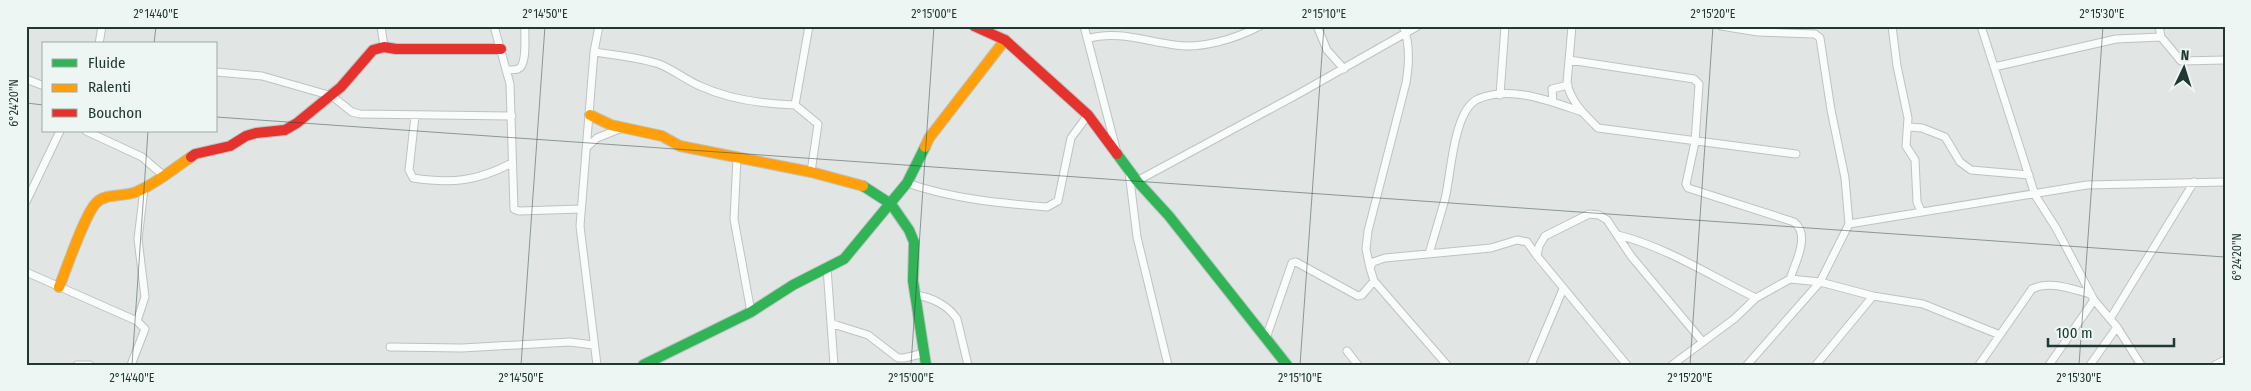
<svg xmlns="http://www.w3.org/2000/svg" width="2251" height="391" viewBox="0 0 2251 391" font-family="'Fira Sans Condensed',sans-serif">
<rect width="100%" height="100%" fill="#e1e6e4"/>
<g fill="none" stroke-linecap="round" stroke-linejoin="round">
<defs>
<path id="street" d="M 381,26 L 384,47
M 494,26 L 510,84 L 514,209 L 519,211 L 581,209
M 1084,26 L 1116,149
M 1317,26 L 1327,50 L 1344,69
M 1572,26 L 1567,83 C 1571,102 1584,114 1598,128 L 1796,154
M 1721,26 L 1758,32 L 1815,34 L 1820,38 L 1831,110 L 1845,178 L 1849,224 L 1820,282 L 1747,365
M 1892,26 L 1897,66 L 1908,118 L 1906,146 L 1915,160 L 1917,202 L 1921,211
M 1981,26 L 2035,195 L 2056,228 L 2094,300 L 2117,327 L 2141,365
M 2159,26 L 2161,37 L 2181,61 L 2225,60
M 1087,39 C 1116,30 1145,41 1175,45 C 1202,49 1235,39 1260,26
M 99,44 L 102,26
M 594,52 C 616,55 638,57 659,64 C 674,70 686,80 700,86 C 728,99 764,104 795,105 L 809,26
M 1569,60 L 1694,79 L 1699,84 L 1695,142 L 1686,184 L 1688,188 L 1794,222 C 1811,235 1795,263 1790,279
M 1994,67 L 2116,39 L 2161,37
M 506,70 C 510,70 515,70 518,69 C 528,65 524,35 525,26
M 216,72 L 262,76 L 332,96 L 352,112 L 360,114 L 512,116
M 26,79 L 44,86
M 1500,95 L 1505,26
M 1553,102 L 1552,89 L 1568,85
M 795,105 L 818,124 L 811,172
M 415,116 L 409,170 L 413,178 C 452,184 478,181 512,163
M 1909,127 L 1922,128 L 1945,137 L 1960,162 L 1971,170 L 2029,175
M 86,131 L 142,157 L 164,176
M 587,147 L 597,138 L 622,128
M 737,158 L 734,219 L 751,312
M 1129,172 L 1137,237 L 1168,365
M 1137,181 L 1300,93 L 1418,26
M 907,183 C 953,199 999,203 1047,207 L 1058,201 L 1071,138 L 1088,115
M 26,202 L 60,131
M 1849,224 L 2087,185 L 2225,182
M 1618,235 C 1666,247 1711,276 1756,298
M 1429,254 C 1434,236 1440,217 1445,199 C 1451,176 1453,110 1478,99 C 1512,85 1550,101 1582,112
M 827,268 L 834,365
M 1370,268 L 1366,249 L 1368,231 L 1406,83 C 1409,65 1411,44 1403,26
M 26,272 L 137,321 L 145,329 L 131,365
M 915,295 C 931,297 948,305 957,319 L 968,365
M 2110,319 L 2194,182
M 137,321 L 145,297 L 138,239 L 144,189
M 833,324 L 868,335 L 898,358 L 904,358 L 925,353
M 1266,338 L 1292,263 L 1296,262 L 1358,296 L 1362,295 L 1374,281
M 390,347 L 462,348 L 570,342 L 593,345
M 1347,351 L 1358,365
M 77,365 L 90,365
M 597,365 L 580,226 L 594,52 L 599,26
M 1447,365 L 1374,281 L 1370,268 L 1373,262 L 1385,258 L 1491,248 L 1517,240 L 1527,242 L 1537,256
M 1531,365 L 1563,289
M 1627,365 L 1537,256 L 1539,246 L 1545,236 L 1589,214 L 1599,215 L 1607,220 L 1631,256 L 1702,341
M 1672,365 L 1734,319 L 1756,298 L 1790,279 L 1820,282 L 1873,296 L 1923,304 L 2000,335
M 1816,365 L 1873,296
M 1979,365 L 2032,289 C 2050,280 2071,289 2091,294
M 2049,365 L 2094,300
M 2090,365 L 2117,327
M 2215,365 L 2225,360"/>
<path id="fast" d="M 1117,154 L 1137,181 L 1169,216 L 1287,365
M 863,186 L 891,204 L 909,230 L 914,242 L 913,281 L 926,365
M 643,365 L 751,312 L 793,285 L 844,259 L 907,183 L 925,147"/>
<path id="slow" d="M 590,115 L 611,125 L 662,136 L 680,146 L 811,172 L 863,186
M 925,147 L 929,138 L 1005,40
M 59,287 C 67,268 84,216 96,203 C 105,193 124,197 136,192 C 156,184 173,169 191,157"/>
<path id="jam" d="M 974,26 L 1005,40 L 1088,115 L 1117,154
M 191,157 L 195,154 L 230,146 L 246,136 L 256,133 L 285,130 L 297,123 L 341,87 L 373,50 L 384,47 L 396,49 L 501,49"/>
</defs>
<use href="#street" stroke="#bec3c1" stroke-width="9"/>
<use href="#fast" stroke="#bdc4c2" stroke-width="12"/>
<use href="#slow" stroke="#bdc4c2" stroke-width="12"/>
<use href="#jam" stroke="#bdc4c2" stroke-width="12"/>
<use href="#street" stroke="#fafbfb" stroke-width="7"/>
<use href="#fast" stroke="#30b455" stroke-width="10"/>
<use href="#slow" stroke="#ff9f0a" stroke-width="10"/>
<use href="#jam" stroke="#e5322d" stroke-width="10"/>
</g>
<path fill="none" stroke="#203834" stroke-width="1" stroke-opacity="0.45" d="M 154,44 L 156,26M 26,103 L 44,105M 216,117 L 2225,257M 132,365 L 148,131M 521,365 L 545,26M 911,365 L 934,26M 1300,365 L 1324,26M 1690,365 L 1713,26M 2079,365 L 2103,26"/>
<rect width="2251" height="391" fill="none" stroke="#eef6f3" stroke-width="55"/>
<rect x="42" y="42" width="175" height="90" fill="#eef6f3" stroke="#9caaa7"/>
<rect x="52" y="59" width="25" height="8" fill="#30b455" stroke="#9caaa7"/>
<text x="88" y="68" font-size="15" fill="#203834">Fluide</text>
<rect x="52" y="84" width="25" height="8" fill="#ff9f0a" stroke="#9caaa7"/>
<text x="88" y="92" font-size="15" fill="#203834">Ralenti</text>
<rect x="52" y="109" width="25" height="8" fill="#e5322d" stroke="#9caaa7"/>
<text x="88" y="118" font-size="15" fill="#203834">Bouchon</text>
<g transform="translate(2184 68) rotate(4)" stroke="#eef6f3" stroke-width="4" paint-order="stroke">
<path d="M0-4L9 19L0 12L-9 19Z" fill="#203834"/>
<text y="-8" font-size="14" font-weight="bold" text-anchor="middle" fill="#203834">N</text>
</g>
<path d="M2048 338v8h126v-8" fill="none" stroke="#203834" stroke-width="2.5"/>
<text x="2056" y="338" font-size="15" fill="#203834" stroke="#eef6f3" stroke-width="4" paint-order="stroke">100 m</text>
<rect x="28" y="28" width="2196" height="336" fill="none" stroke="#203834" stroke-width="2"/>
<g font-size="12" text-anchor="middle" fill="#203834">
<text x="156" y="18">2°14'40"E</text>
<text x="545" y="18">2°14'50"E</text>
<text x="934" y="18">2°15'00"E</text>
<text x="1324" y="18">2°15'10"E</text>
<text x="1713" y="18">2°15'20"E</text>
<text x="2102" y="18">2°15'30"E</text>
<text transform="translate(14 103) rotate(-90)" y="4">6°24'20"N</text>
<text transform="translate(2237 257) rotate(-90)" y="4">6°24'20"N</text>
<text x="132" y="382">2°14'40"E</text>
<text x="521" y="382">2°14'50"E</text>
<text x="911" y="382">2°15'00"E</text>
<text x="1300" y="382">2°15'10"E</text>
<text x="1690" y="382">2°15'20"E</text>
<text x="2079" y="382">2°15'30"E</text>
</g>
</svg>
